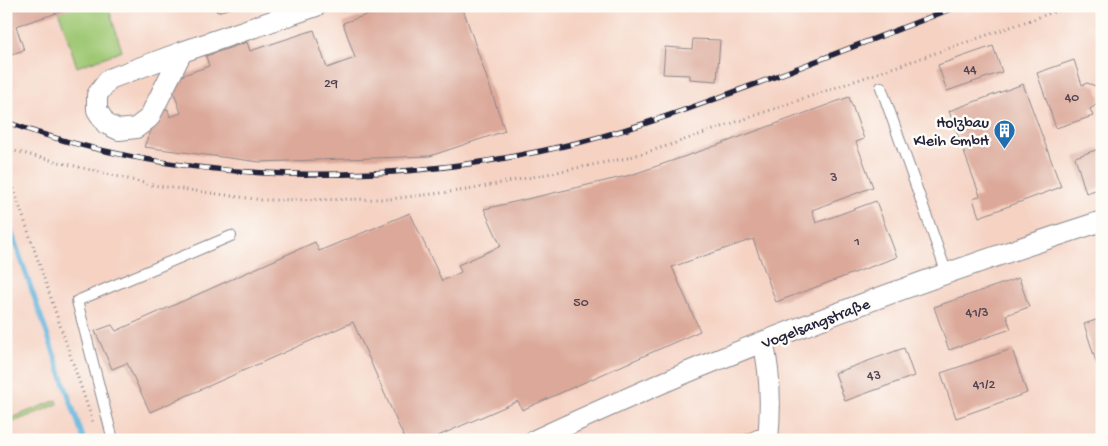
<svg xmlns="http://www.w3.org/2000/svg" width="1108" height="446" viewBox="0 0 1108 446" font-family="'Gochi Hand',sans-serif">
<rect width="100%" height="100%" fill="#fdfcf7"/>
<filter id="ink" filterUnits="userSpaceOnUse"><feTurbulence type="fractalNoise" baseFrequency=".02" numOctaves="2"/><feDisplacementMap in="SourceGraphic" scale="10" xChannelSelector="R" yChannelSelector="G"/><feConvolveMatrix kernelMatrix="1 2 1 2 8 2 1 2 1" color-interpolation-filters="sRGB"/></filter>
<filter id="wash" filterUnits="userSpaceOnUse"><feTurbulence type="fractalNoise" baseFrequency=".0096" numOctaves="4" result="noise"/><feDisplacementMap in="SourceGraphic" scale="20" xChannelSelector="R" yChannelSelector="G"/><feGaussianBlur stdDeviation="1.12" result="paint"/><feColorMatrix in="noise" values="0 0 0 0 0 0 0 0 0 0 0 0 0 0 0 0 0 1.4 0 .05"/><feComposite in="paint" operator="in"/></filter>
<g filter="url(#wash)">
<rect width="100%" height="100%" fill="#f8efde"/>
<path fill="#f5d2c2" d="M 6,6 L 1102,6 L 1102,440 L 6,440 Z"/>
<path fill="#9fc873" stroke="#607557" d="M 77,6 L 108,6 L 122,51 L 77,67 L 59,12 Z
M 57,400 L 58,404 L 6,425 L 6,420 Z"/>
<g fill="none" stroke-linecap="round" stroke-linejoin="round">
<path stroke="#60b3db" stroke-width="5" d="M 6,216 L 84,440"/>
</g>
<g id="blocks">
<path fill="#dba899" d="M 6,6 L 76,6 L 76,7 L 16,26 L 24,50 L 6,56 Z
M 215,6 L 235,6 L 235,7 L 217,12 Z
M 392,6 L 462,6 L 505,131 L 430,156 L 260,162 L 144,147 L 159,112 L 168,109 L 170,117 L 181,113 L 172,87 L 178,77 L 209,66 L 206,56 L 247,42 L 250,51 L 314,30 L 327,68 L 355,58 L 343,23 Z
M 693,39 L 720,40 L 717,81 L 690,79 L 690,75 L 663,74 L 665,47 L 692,49 Z
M 993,46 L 1002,72 L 947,91 L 938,65 Z
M 1074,60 L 1082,85 L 1087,83 L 1096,86 L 1100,98 L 1096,105 L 1090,109 L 1093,116 L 1056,128 L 1037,73 Z
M 1023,84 L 1061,187 L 979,217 L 973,199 L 980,196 L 949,111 Z
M 849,97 L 864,139 L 856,142 L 873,187 L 812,210 L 816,223 L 876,201 L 897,257 L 776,302 L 753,239 L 672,267 L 700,331 L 522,410 L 518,401 L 429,440 L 405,440 L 353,322 L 150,412 L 127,363 L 112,369 L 95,331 L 112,325 L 116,331 L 315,242 L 319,251 L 410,213 L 442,281 L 461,272 L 458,265 L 501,246 L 484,209 L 631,175 L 718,145 Z
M 1102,148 L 1102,188 L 1086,193 L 1075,157 Z
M 1019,278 L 1029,307 L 1006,315 L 1011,329 L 949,350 L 934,307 Z
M 1102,318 L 1102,366 L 1098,368 L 1084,324 Z
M 904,348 L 914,376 L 845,401 L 835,373 Z
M 1012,349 L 1027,393 L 956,418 L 941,373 Z"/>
</g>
</g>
<g filter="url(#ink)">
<use href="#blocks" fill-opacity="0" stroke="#8d888c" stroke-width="1"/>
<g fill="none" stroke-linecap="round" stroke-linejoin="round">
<defs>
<path id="service" d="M 881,87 L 947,274
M 113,440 L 77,301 L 231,236
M 747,440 L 757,435 L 769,434"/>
<path id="minor" d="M 182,52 L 149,118 L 136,128 L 119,130 L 106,124 L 97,110 L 97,95 L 109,79 L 182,52 L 316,6
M 763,342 C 771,374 771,408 768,440
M 535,440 C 598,411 661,382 725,357 C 849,307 975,262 1102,221"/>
</defs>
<use href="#service" stroke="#8d888c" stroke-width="12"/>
<use href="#minor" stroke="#8d888c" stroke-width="22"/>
<path stroke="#8d888c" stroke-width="3" stroke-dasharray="1 4" stroke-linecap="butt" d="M 6,149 L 152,185 L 262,200 L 390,199 L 467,190 L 627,158 L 667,146 L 1071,6
M 12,150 L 8,160 L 9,175 L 94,425"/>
<use href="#service" stroke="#fff" stroke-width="10"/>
<use href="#minor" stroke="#fff" stroke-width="20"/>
<defs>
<path id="rail" d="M 6,122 C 189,188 395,188 581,142 C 645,126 707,102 769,79 C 832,55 895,31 958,6"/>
</defs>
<use href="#rail" stroke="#22223b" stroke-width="5.5"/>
<use href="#rail" stroke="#fdfcf7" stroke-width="4" stroke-dasharray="11" stroke-linecap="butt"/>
</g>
</g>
<defs>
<symbol id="building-pin" viewBox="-11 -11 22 30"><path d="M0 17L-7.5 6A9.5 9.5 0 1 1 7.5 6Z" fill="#1f6fb2" stroke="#fdfcf7"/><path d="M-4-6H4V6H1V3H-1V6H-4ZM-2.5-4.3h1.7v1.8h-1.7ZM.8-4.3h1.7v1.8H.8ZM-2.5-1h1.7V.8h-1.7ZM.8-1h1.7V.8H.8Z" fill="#fff"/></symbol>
</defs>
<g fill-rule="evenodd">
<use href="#building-pin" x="992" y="118" width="25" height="34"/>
</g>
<g text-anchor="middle" stroke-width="5" stroke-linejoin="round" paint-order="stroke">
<g font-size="14" fill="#504452">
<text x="970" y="73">44</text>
<text x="331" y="87">29</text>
<text x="1072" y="101">40</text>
<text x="834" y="181">3</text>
<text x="857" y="245">1</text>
<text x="581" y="306">50</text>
<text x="977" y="316">41/3</text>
<text x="874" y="379">43</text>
<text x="984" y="388">41/2</text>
</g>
<g font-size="16" fill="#22223b" stroke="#fdfcf7" text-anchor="end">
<text x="989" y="127">Holzbau<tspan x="989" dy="18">Kleih GmbH</tspan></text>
</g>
<g font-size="16" fill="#22223b" stroke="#fdfcf7">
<text transform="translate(815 322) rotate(-21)" y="6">Vogelsangstraße</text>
</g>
</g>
<rect width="1108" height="446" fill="none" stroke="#fdfcf7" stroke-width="25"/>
</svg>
